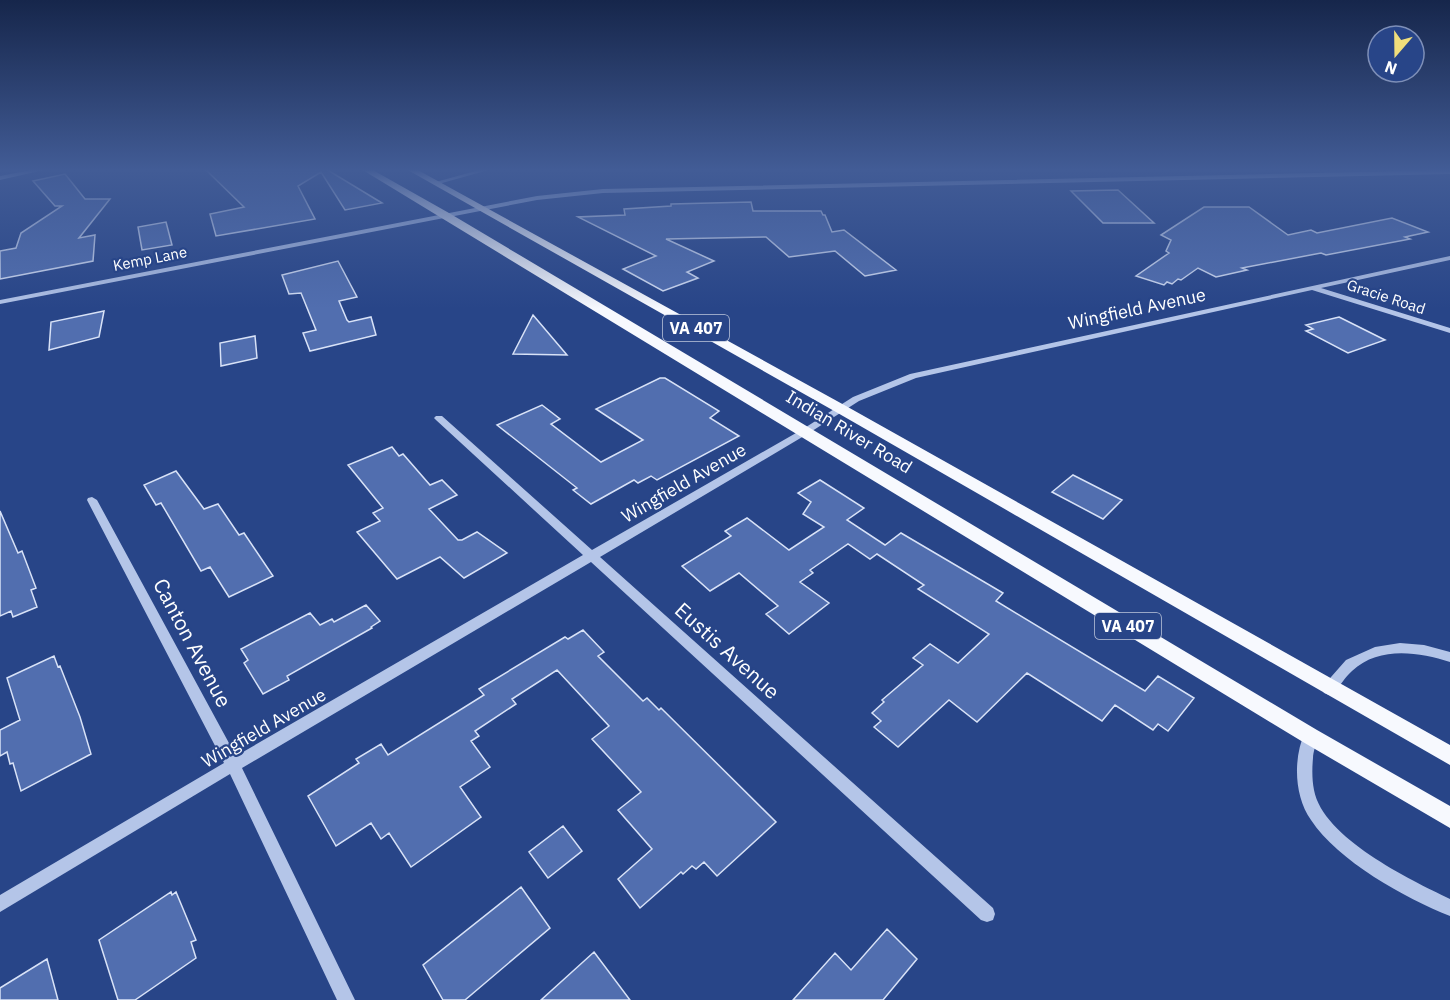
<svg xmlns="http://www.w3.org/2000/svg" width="1450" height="1000" viewBox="0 0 1450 1000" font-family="'IBM Plex Sans',sans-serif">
<rect width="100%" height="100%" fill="#284588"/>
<path fill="#516eaf" stroke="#d8e2f7" stroke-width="1.5" d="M 205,169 L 326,169 L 382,203 L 345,210 L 321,172 L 298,186 L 315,219 L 216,236 L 210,214 L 244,207 Z
M 65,174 L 85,199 L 110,199 L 79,238 L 95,235 L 93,261 L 0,279 L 0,251 L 16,248 L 21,233 L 62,206 L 55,206 L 33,181 Z
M 1118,190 L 1154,223 L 1103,223 L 1071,191 Z
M 751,202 L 753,211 L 821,211 L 823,215 L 825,215 L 832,232 L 844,230 L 896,270 L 865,276 L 835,251 L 789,257 L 766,237 L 666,239 L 714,261 L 687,272 L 698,278 L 663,291 L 623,269 L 656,256 L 578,217 L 625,215 L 624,209 L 671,206 L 671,204 Z
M 1204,207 L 1249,207 L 1288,235 L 1311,230 L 1317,233 L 1392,218 L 1428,232 L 1405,237 L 1410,239 L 1326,255 L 1321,253 L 1242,268 L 1247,270 L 1216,277 L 1198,268 L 1181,280 L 1178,279 L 1172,284 L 1167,282 L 1164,285 L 1136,276 L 1169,253 L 1166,251 L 1171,240 L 1161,235 Z
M 166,222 L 172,245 L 142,250 L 138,227 Z
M 338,261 L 357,297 L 339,301 L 347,320 L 349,322 L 371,317 L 376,335 L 310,351 L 303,333 L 316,330 L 301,293 L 289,294 L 282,275 Z
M 104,311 L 99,337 L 49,350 L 51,322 Z
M 533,315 L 567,355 L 513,354 Z
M 1339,317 L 1385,340 L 1348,353 L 1306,331 L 1313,329 L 1306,325 Z
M 255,336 L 257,358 L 221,366 L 220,343 Z
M 660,378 L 665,378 L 719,411 L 710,418 L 739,436 L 657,480 L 651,476 L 638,483 L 634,480 L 591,504 L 573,490 L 577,488 L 497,425 L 542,405 L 560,419 L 551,424 L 601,462 L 643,440 L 596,409 Z
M 392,447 L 399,456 L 403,454 L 430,485 L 442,480 L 457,495 L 429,509 L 458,540 L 462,540 L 477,532 L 507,553 L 464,578 L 440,557 L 397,579 L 357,532 L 380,521 L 373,513 L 383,508 L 348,465 Z
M 176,471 L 204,509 L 218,504 L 239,535 L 244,533 L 273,576 L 229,597 L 210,567 L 201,571 L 161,503 L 156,505 L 144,485 Z
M 1073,475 L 1122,500 L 1103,519 L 1052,492 Z
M 820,480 L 864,508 L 847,520 L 885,545 L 901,533 L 1003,593 L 996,601 L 1145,691 L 1158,676 L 1194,698 L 1168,731 L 1158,724 L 1153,730 L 1115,705 L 1102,721 L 1027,673 L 977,722 L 949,700 L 898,747 L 874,727 L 881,721 L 872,713 L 884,702 L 882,700 L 923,665 L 913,658 L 930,644 L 958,663 L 989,634 L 918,589 L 924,585 L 877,554 L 870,559 L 848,544 L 810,570 L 813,573 L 800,582 L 829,603 L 789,634 L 766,614 L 778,606 L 739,573 L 710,591 L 682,566 L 731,536 L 725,531 L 747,518 L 789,550 L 824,527 L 803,514 L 811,502 L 798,493 Z
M 0,511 L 18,553 L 22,551 L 36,588 L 31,590 L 37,607 L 13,617 L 11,611 L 0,616 Z
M 366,605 L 380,621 L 371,627 L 372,628 L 287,676 L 289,680 L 263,694 L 244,663 L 248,660 L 241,649 L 310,613 L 320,625 L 332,619 L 334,622 Z
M 583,630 L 604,652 L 598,656 L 643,701 L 647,698 L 659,710 L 661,708 L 776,822 L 717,876 L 704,862 L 696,869 L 692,866 L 683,874 L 681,872 L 640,908 L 618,879 L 652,849 L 618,810 L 641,792 L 592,739 L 609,726 L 557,670 L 512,699 L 516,704 L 475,731 L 479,736 L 471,741 L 490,767 L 460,787 L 481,817 L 411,867 L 389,833 L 381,839 L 371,823 L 336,846 L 308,796 L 359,763 L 356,759 L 381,744 L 388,755 L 484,695 L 479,689 L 565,637 L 568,639 Z
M 54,656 L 58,667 L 60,666 L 80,717 L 91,754 L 21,791 L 13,763 L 10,764 L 7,752 L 0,756 L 0,730 L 20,720 L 7,678 Z
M 563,826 L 582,851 L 548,878 L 529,852 Z
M 521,887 L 550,928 L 465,1000 L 443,1000 L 423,965 Z
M 171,892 L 172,895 L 176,892 L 196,940 L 191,942 L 196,958 L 135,1000 L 118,1000 L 99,940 Z
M 887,929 L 917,959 L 883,1000 L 793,1000 L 835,953 L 851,970 Z
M 594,952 L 630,1000 L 541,1000 Z
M 47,959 L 58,1000 L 0,1000 L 0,988 Z"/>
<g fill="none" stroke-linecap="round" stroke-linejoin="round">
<path fill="#b4c5e8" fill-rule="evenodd" d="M 37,169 L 48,169 L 0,180 L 0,176 Z
M 483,169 L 492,169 L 435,185 L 432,183 Z
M 1450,170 L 1450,174 L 603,193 L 537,200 L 0,304 L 0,300 L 537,196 L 603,189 Z
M 1450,256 L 1450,260 L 1321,288 L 1450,328 L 1450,333 L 1312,290 L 916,378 L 859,401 L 809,433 L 600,557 L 993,908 L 995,914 L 993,920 L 987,922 L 981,920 L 591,562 L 242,768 L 355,1000 L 337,1000 L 230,774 L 0,912 L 0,895 L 224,763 L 87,500 L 88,498 L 92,497 L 97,500 L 236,756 L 583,555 L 436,420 L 434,418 L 436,416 L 442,416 L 592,550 L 803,429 L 853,397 L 910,374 Z
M 1400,643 L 1424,645 L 1450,652 L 1450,662 C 1418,652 1379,646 1352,671 C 1345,677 1340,686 1334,693 L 1329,695 L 1324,693 L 1322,689 L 1324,685 L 1346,660 L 1375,647 Z
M 1310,730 L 1315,732 C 1319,739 1313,750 1313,758 C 1312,769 1312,780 1314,790 C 1323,838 1409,879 1450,899 L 1450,916 C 1405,898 1338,861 1311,820 C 1294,796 1293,758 1305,732 Z"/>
<path fill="#f7f9fe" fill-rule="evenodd" d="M 361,169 L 371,169 L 449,213 L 1317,730 L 1450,806 L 1450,828 L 1303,742 Z
M 406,169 L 416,169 L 846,406 L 1450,745 L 1450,765 L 836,412 Z"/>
</g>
<linearGradient id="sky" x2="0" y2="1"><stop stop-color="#16264b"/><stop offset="0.55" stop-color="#425c96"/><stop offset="1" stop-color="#425c96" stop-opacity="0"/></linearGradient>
<rect width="1450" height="309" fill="url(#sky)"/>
<g text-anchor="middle" stroke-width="4.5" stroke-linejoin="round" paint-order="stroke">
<g font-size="15" fill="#fff" stroke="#284588">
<text transform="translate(150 259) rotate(-11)" y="5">Kemp Lane</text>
<text transform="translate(1386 297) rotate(18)" y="5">Gracie Road</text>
</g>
<g fill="#284588" stroke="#bec7db" stroke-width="1.5">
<rect x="663" y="315" width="66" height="26" rx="4.5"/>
<rect x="1095" y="613" width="66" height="26" rx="4.5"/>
</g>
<g font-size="16" font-weight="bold" fill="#fff">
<text x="696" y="334">VA 407</text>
<text x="1128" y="632">VA 407</text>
</g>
<g font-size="18" fill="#fff" stroke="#284588">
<text transform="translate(1137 309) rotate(-12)" y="6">Wingfield Avenue</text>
<text transform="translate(849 432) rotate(31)" y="6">Indian River Road</text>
<text transform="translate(684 483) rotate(-30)" y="6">Wingfield Avenue</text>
<text transform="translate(264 728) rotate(-30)" y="6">Wingfield Avenue</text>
</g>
<g font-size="21" fill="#fff" stroke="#284588">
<text transform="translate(192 643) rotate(62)" y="7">Canton Avenue</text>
<text transform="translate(727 651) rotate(42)" y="7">Eustis Avenue</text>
</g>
</g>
<g transform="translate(1396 54) rotate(200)"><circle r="28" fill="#284588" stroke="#7e8fb8" stroke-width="1.5"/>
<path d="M0-4.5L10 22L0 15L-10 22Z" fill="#f0de7b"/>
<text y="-9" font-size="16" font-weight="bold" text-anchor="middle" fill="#ffffff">N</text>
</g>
</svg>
